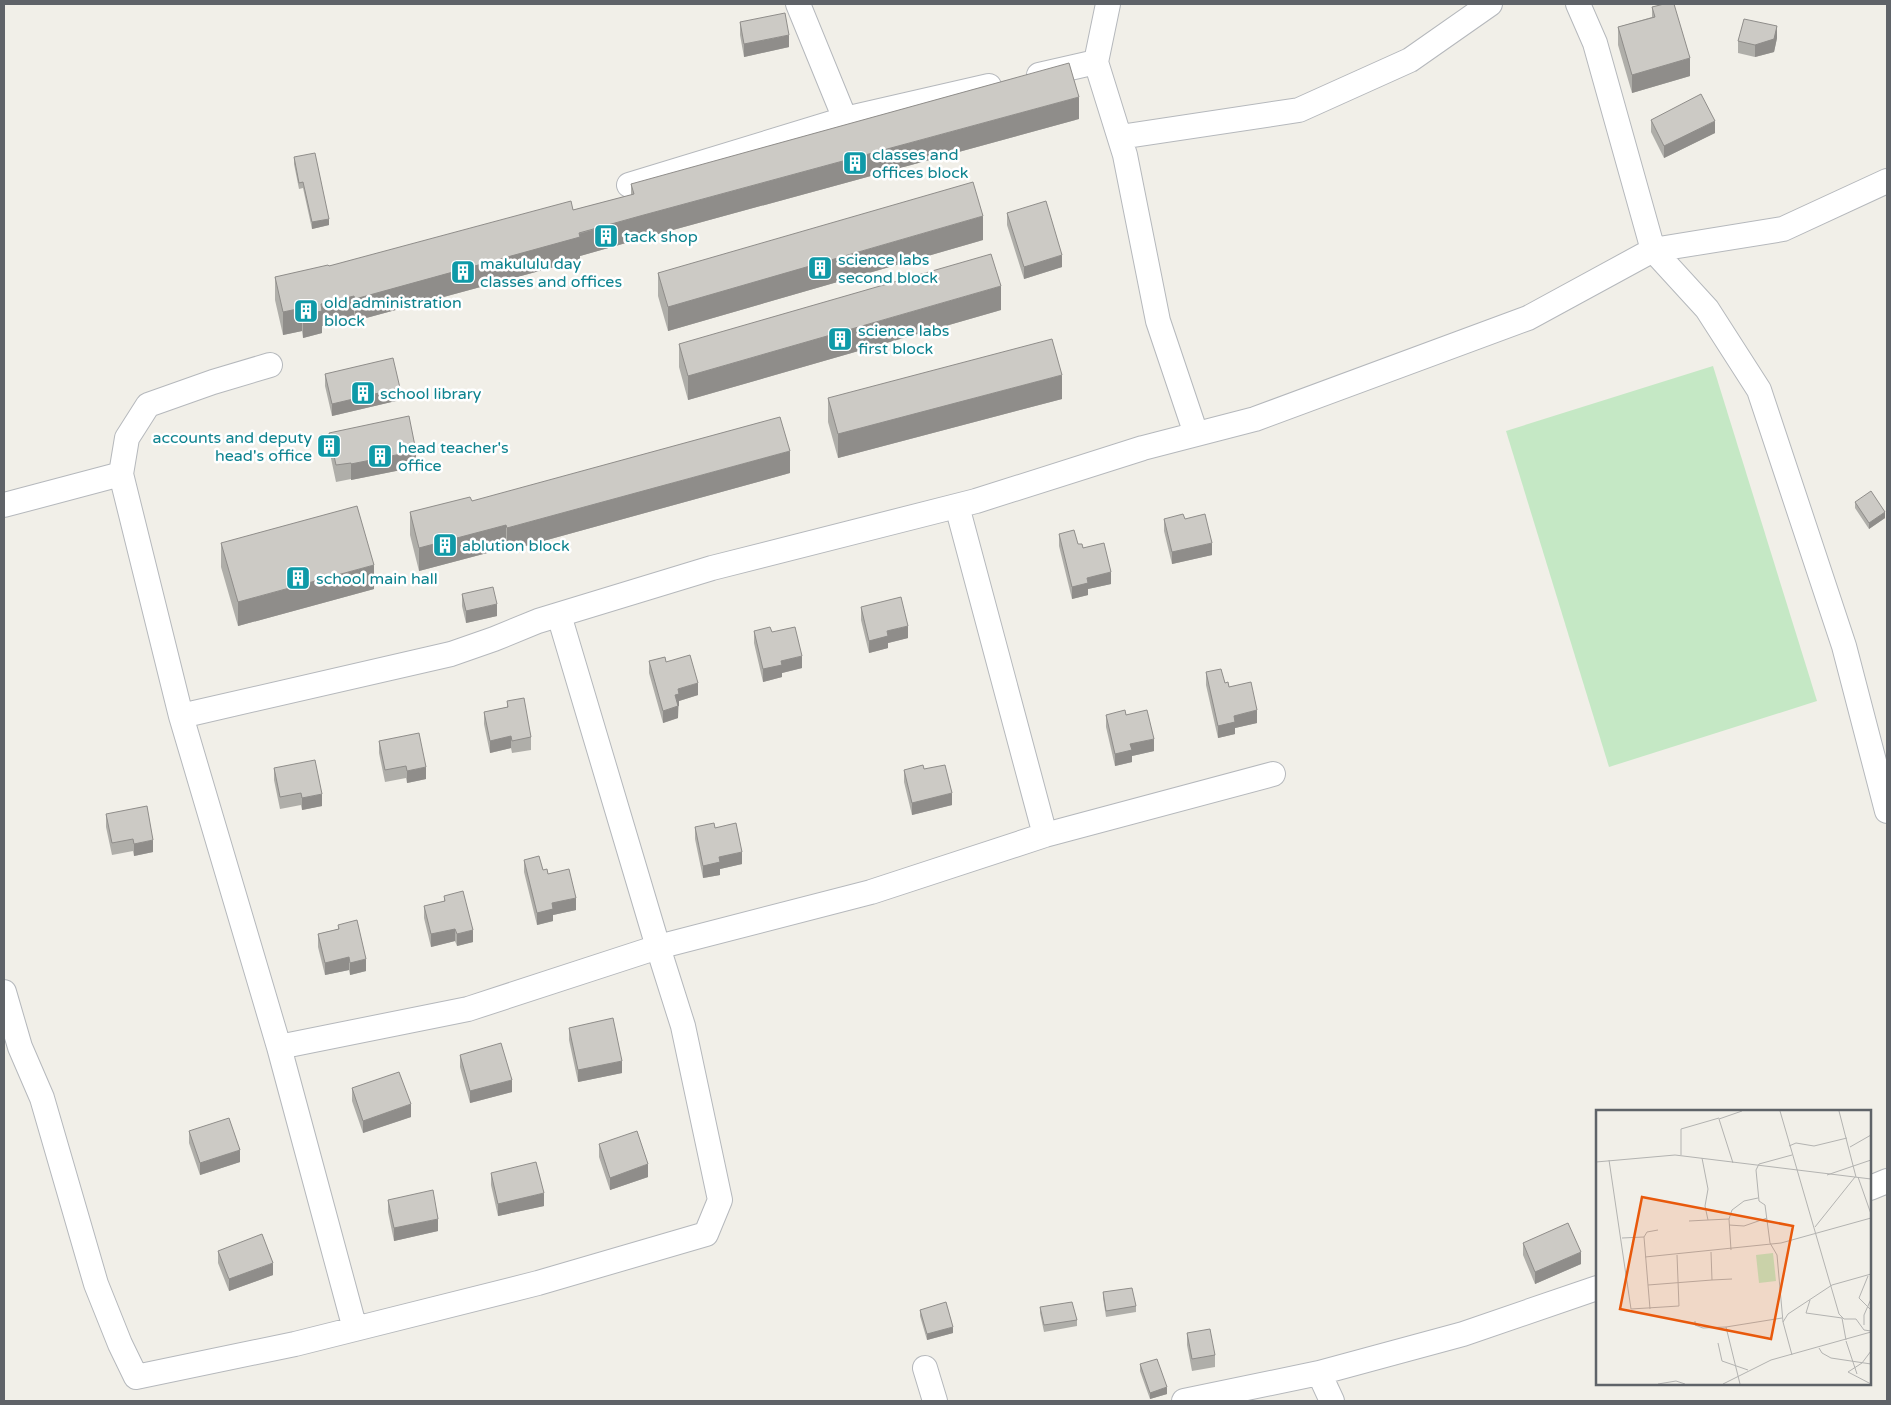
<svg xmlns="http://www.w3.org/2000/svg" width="1891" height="1405" viewBox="0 0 1891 1405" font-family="'Varela Round',sans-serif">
<rect width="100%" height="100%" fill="#f1efe8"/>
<path fill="#c5e8c5" d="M 1713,366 L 1817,701 L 1609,767 L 1506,431 Z"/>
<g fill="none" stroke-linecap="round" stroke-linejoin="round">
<defs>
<path id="minor" d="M 1578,4 L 1595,43 L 1653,250 L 1707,309 L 1759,390 L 1844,646 L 1887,811
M 1096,62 L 1125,155 L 1158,321 L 1196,434
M 1039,75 L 1096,62 L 1108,4
M 845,119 L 989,86
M 1120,137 L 1299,110 L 1410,60 L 1490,4
M 629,185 L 845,119 L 798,4
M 121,474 L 127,438 L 148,405 L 213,382 L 270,365
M 4,505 L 121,474 L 181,716 L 279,1047 L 355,1329
M 181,716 L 451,654 L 494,639 L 538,621 L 712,568 L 976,501 L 1143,448 L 1255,419 L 1528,318 L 1653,250 L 1783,229 L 1887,181
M 1045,835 L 1273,774
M 4,992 L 20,1047 L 42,1098 L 96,1284 L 120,1344 L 136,1377 L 295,1344 L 538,1283 L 706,1234 L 720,1200 L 683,1026 L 658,947 L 559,615
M 279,1047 L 468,1009 L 658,947 L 871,892 L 1045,835 L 957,506
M 1870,1188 L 1887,1181
M 925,1368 L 935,1401
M 1319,1373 L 1332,1401
M 1184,1401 L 1319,1373 L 1463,1334 L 1597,1288"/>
</defs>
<use href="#minor" stroke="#b5b8bc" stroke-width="26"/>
<use href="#minor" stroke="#fff" stroke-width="24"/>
</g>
<path fill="#afaea9" d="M 1652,7 L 1690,76 L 1632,93 L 1618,45 L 1618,27 L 1652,17 Z
M 740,22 L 789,47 L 744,57 L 740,35 Z
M 1777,38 L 1774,52 L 1755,57 L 1738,53 L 1738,41 Z
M 1079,119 L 640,239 L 580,256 L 580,260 L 355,321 L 354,318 L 322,326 L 322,333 L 303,338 L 302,331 L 283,335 L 275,300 L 275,277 L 329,266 L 573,210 L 631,195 L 631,184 Z
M 1651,120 L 1715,133 L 1664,158 L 1651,132 Z
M 294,157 L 329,225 L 312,229 L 303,188 L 299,189 L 294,164 Z
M 1007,213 L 1062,267 L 1024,279 L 1007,225 Z
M 983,240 L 668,331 L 658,296 L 658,273 Z
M 1001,310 L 688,400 L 679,367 L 679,344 Z
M 325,374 L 400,400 L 332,416 L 325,386 Z
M 828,398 L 1062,399 L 838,458 L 828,422 Z
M 329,433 L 416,467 L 351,480 L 351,479 L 336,482 L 329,449 Z
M 790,473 L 507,551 L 506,548 L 419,571 L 410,535 L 410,512 L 472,501 Z
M 1855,502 L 1885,518 L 1869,529 L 1855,508 Z
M 1164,519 L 1185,519 L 1212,555 L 1172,564 L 1164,531 Z
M 1059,534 L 1078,544 L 1083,548 L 1111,584 L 1088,589 L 1088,595 L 1072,599 L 1059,546 Z
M 221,543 L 374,589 L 238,626 L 221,567 Z
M 462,594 L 497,616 L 466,623 L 462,606 Z
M 861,607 L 908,638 L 888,643 L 888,648 L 869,653 L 861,620 Z
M 754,631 L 772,632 L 802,668 L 782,673 L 782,677 L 763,682 L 754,643 Z
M 649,661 L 666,662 L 698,695 L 679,701 L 678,718 L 663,723 L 649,673 Z
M 1206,672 L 1225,683 L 1229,687 L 1257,723 L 1235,728 L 1235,734 L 1218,738 L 1206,685 Z
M 507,701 L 531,737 L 531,750 L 512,753 L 511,748 L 490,753 L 484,724 L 484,712 L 507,707 Z
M 1106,715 L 1126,715 L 1154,751 L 1132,756 L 1132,762 L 1115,766 L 1106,727 Z
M 379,741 L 426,779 L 407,783 L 406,778 L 385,782 L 379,753 Z
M 274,768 L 322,806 L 302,810 L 301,805 L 280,809 L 274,780 Z
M 924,769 L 952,805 L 912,815 L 904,782 L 904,770 Z
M 106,814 L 153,852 L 134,856 L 133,851 L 112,855 L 106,827 Z
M 695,827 L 715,828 L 742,864 L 720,869 L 720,875 L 703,878 L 695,839 Z
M 524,860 L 543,870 L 548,874 L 576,910 L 553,915 L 553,921 L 537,925 L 524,872 Z
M 444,896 L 473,942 L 457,946 L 455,941 L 431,947 L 424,918 L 424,906 L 444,901 Z
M 338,925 L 366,971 L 350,975 L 349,970 L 325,975 L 318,947 L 318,934 L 338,929 Z
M 569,1028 L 622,1073 L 578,1082 L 569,1040 Z
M 460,1055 L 512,1092 L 470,1103 L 460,1067 Z
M 352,1088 L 411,1117 L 363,1133 L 352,1101 Z
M 189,1131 L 240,1162 L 200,1175 L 189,1143 Z
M 599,1144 L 648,1177 L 610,1190 L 599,1157 Z
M 491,1173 L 544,1206 L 498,1216 L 491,1185 Z
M 388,1200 L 438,1231 L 394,1241 L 388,1212 Z
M 1523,1243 L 1581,1264 L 1535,1284 L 1523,1255 Z
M 218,1251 L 273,1275 L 229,1291 L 218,1263 Z
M 1103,1292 L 1136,1306 L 1136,1312 L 1106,1317 L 1103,1298 Z
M 1040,1307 L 1077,1320 L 1077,1326 L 1044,1332 L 1040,1313 Z
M 920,1310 L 953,1333 L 927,1340 L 920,1316 Z
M 1187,1333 L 1215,1355 L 1215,1367 L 1192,1371 L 1187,1345 Z
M 1140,1364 L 1167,1394 L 1150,1399 L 1140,1371 Z"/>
<path fill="#8f8d8a" d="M 1777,26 L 1777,38 L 1774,52 L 1755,57 L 1755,45 Z
M 789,35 L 789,47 L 744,57 L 744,44 Z
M 1690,58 L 1690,76 L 1632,93 L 1632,75 Z
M 1079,97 L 1079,119 L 640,239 L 580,256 L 580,260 L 355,321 L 355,299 L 640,216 Z
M 1715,121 L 1715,133 L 1664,158 L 1664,146 Z
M 983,216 L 983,240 L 668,331 L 668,307 Z
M 329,219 L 329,225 L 312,229 L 312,222 Z
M 1062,255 L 1062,267 L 1024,279 L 1024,267 Z
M 1001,286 L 1001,310 L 688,400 L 688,376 Z
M 354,296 L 354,318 L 322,326 L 322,333 L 303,338 L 303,315 L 321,304 Z
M 302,308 L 302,331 L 283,335 L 283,312 Z
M 1062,375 L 1062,399 L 838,458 L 838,434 Z
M 400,388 L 400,400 L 332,416 L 332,404 Z
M 416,451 L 416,467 L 351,480 L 351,464 Z
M 790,451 L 790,473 L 507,551 L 507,528 Z
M 1885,512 L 1885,518 L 1869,529 L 1869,523 Z
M 506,525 L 506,548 L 419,571 L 419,548 Z
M 1212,543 L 1212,555 L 1172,564 L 1172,552 Z
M 374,565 L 374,589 L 238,626 L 238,602 Z
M 1111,572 L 1111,584 L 1088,589 L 1088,595 L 1072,599 L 1072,587 L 1087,578 Z
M 497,604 L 497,616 L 466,623 L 466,611 Z
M 908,626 L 908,638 L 888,643 L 888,648 L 869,653 L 869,641 L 887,631 Z
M 802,656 L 802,668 L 782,673 L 782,677 L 763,682 L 763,669 L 781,661 Z
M 698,683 L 698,695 L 679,701 L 679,706 L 675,707 L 675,695 L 678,689 Z
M 678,706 L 678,718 L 663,723 L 663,711 Z
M 1257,710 L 1257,723 L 1235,728 L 1235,734 L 1218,738 L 1218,726 L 1234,716 Z
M 511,736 L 511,748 L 490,753 L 490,741 Z
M 1154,739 L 1154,751 L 1132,756 L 1132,762 L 1115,766 L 1115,754 L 1130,744 Z
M 426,767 L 426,779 L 407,783 L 407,771 Z
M 952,793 L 952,805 L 912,815 L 912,803 Z
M 322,794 L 322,806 L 302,810 L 302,798 Z
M 153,840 L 153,852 L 134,856 L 134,844 Z
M 742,852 L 742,864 L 720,869 L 720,875 L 703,878 L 703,866 L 719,857 Z
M 576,898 L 576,910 L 553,915 L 553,921 L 537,925 L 537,913 L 552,903 Z
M 455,929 L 455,941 L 431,947 L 431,934 Z
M 473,930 L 473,942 L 457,946 L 457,934 Z
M 349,957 L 349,970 L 325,975 L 325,963 Z
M 366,959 L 366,971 L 350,975 L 350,963 Z
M 622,1061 L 622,1073 L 578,1082 L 578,1070 Z
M 512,1080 L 512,1092 L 470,1103 L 470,1091 Z
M 411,1104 L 411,1117 L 363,1133 L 363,1121 Z
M 240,1150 L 240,1162 L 200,1175 L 200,1163 Z
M 648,1164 L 648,1177 L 610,1190 L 610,1178 Z
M 544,1193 L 544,1206 L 498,1216 L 498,1204 Z
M 438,1219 L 438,1231 L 394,1241 L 394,1228 Z
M 1581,1252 L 1581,1264 L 1535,1284 L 1535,1272 Z
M 273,1263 L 273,1275 L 229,1291 L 229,1279 Z
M 953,1327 L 953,1333 L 927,1340 L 927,1334 Z
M 1167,1387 L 1167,1394 L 1150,1399 L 1150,1393 Z"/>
<path fill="#cccac5" stroke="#8f8d8a" d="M 1664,4 L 1674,4 L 1690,58 L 1632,75 L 1618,27 L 1655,17 L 1652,7 Z
M 785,13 L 789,35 L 744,44 L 740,22 Z
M 1744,19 L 1777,26 L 1774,39 L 1755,45 L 1738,41 Z
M 1069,63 L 1079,97 L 640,216 L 579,233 L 580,237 L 355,299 L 354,296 L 321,304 L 322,311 L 303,315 L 302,308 L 283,312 L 275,277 L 328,265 L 329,266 L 571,201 L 573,210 L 634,194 L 631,184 Z
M 1701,94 L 1715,121 L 1664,146 L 1651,120 Z
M 315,153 L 329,219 L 312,222 L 303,182 L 299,183 L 294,157 Z
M 973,182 L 983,216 L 668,307 L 658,273 Z
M 1046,201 L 1062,255 L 1024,267 L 1007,213 Z
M 991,254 L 1001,286 L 688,376 L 679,344 Z
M 1052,339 L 1062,375 L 838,434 L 828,398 Z
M 393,358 L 400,388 L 332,404 L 325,374 Z
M 409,416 L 416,451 L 351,464 L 351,463 L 336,465 L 329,433 Z
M 780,417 L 790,451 L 507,528 L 506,525 L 419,548 L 410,512 L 470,497 L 472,501 Z
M 1871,491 L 1885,512 L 1869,523 L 1855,502 Z
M 357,506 L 374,565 L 238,602 L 221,543 Z
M 1183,514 L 1185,519 L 1205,514 L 1212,543 L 1172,552 L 1164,519 Z
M 1074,530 L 1078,544 L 1082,544 L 1083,548 L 1104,543 L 1111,572 L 1087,578 L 1088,583 L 1072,587 L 1059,534 Z
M 493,587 L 497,604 L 466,611 L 462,594 Z
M 901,597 L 908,626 L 887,631 L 888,636 L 869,641 L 861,607 Z
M 770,627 L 772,632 L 795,627 L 802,656 L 781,661 L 782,665 L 763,669 L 754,631 Z
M 690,655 L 698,683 L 678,689 L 679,694 L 675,695 L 678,706 L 663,711 L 649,661 L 665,657 L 666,662 Z
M 1221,669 L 1225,683 L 1228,682 L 1229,687 L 1251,682 L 1257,710 L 1234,716 L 1235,722 L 1218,726 L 1206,672 Z
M 524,698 L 531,737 L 512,741 L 511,736 L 490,741 L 484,712 L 508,707 L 507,701 Z
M 1125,710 L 1126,715 L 1147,710 L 1154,739 L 1130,744 L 1132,750 L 1115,754 L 1106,715 Z
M 419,733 L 426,767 L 407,771 L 406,766 L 385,770 L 379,741 Z
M 315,760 L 322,794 L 302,798 L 301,793 L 280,797 L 274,768 Z
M 923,765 L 924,769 L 945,765 L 952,793 L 912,803 L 904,770 Z
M 147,806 L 153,840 L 134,844 L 133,839 L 112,843 L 106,814 Z
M 714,823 L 715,828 L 736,823 L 742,852 L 719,857 L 720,862 L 703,866 L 695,827 Z
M 539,856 L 543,870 L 547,869 L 548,874 L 569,869 L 576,898 L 552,903 L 553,909 L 537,913 L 524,860 Z
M 463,891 L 473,930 L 457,934 L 455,929 L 431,934 L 424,906 L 445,901 L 444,896 Z
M 357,920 L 366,959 L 350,963 L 349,957 L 325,963 L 318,934 L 339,929 L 338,925 Z
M 613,1018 L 622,1061 L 578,1070 L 569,1028 Z
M 501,1043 L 512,1080 L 470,1091 L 460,1055 Z
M 399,1072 L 411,1104 L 363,1121 L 352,1088 Z
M 229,1118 L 240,1150 L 200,1163 L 189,1131 Z
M 637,1131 L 648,1164 L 610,1178 L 599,1144 Z
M 536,1162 L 544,1193 L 498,1204 L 491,1173 Z
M 433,1190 L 438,1219 L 394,1228 L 388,1200 Z
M 1568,1223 L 1581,1252 L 1535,1272 L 1523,1243 Z
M 262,1234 L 273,1263 L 229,1279 L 218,1251 Z
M 1132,1288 L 1136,1306 L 1106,1311 L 1103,1292 Z
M 946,1302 L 953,1327 L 927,1334 L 920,1310 Z
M 1072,1302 L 1077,1320 L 1044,1325 L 1040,1307 Z
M 1210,1329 L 1215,1355 L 1192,1359 L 1187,1333 Z
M 1157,1359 L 1167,1387 L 1150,1393 L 1140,1364 Z"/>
<defs>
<symbol id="building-square" viewBox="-11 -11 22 22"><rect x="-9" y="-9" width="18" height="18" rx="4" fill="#0f9aa8" stroke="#fff"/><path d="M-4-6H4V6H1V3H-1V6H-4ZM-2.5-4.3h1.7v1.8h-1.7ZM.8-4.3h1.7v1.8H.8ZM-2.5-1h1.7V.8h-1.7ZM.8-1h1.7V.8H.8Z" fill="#fff"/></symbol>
</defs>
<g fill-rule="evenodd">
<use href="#building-square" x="841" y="149" width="28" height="28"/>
<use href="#building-square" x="592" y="222" width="28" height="28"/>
<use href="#building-square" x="806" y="254" width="28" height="28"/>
<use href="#building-square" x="449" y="258" width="28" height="28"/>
<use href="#building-square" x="292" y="297" width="28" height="28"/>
<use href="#building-square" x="826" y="325" width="28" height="28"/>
<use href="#building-square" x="349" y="379" width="28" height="28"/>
<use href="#building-square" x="315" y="432" width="28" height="28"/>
<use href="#building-square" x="366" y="442" width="28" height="28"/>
<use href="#building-square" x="431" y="531" width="28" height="28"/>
<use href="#building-square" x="284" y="564" width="28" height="28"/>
</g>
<g text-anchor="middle" stroke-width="5" stroke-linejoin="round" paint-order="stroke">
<g font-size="16" fill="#0d838f" stroke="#fff" text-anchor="start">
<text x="872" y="160">classes and<tspan x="872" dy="18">offices block</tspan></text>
<text x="624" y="242">tack shop</text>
<text x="838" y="265">science labs<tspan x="838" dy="18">second block</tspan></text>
<text x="480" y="269">makululu day<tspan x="480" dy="18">classes and offices</tspan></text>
<text x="324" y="308">old administration<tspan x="324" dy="18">block</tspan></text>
<text x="858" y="336">science labs<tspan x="858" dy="18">first block</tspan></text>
<text x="380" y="399">school library</text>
<text x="312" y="443" text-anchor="end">accounts and deputy<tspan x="312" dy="18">head's office</tspan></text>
<text x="398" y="453">head teacher's<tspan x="398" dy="18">office</tspan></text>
<text x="462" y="551">ablution block</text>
<text x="316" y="584">school main hall</text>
</g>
</g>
<g transform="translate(1596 1110)">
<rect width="275" height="275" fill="#f1efe8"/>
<path d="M 177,143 L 180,171 L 163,173 L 160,145 Z" fill="#c5e8c5"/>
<path fill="none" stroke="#b3b3b1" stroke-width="1" d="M 184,1 L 243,204 L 248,209 L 260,209 L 268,220 L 275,221M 243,1 L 260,67M 193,36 L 200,33 L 218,36 L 251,28M 254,37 L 275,25M 85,45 L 85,19 L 123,8M 13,50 L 35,199 L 83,196 L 81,145M 0,52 L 79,45 L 275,69M 137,53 L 123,9 L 146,1M 231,65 L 275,50M 262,67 L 275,104M 133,109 L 135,140M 112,110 L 133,109 L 136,100 L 148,91 L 162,88M 93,111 L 112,110 L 109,96 L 112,79 L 106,48M 133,115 L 148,116 L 171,108M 219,117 L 259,67M 48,127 L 51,122 L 62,120M 26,128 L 48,127 L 54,199M 49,147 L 185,133 L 275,108M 272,166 L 263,188 L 275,200M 116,170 L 136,169M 52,175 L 116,170 L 115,142M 214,190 L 210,203 L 246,208 L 250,230M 99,211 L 99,215 L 107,218 L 130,217 L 186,208M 187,212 L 181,145 L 174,133 L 169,95 L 163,91 L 160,60 L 163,54 L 196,45M 268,215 L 268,205 L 275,189M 130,217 L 144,274M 250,231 L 261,264M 122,233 L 126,251 L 152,260M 223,238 L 226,243 L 235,248 L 275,254M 275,241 L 266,253 L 252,262 L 275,274M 196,245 L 187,212 L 192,204 L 236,175 L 275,164M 62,274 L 80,271 L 89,274M 127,274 L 175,250 L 275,222"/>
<path fill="#e8590c" fill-opacity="0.15" stroke="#e8590c" stroke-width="2.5" d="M 46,87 L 197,116 L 175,229 L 24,199 Z"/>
<rect width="275" height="275" fill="none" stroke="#5f6368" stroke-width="2.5"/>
</g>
<rect width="1891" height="1405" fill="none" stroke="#5f6368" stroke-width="10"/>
</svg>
